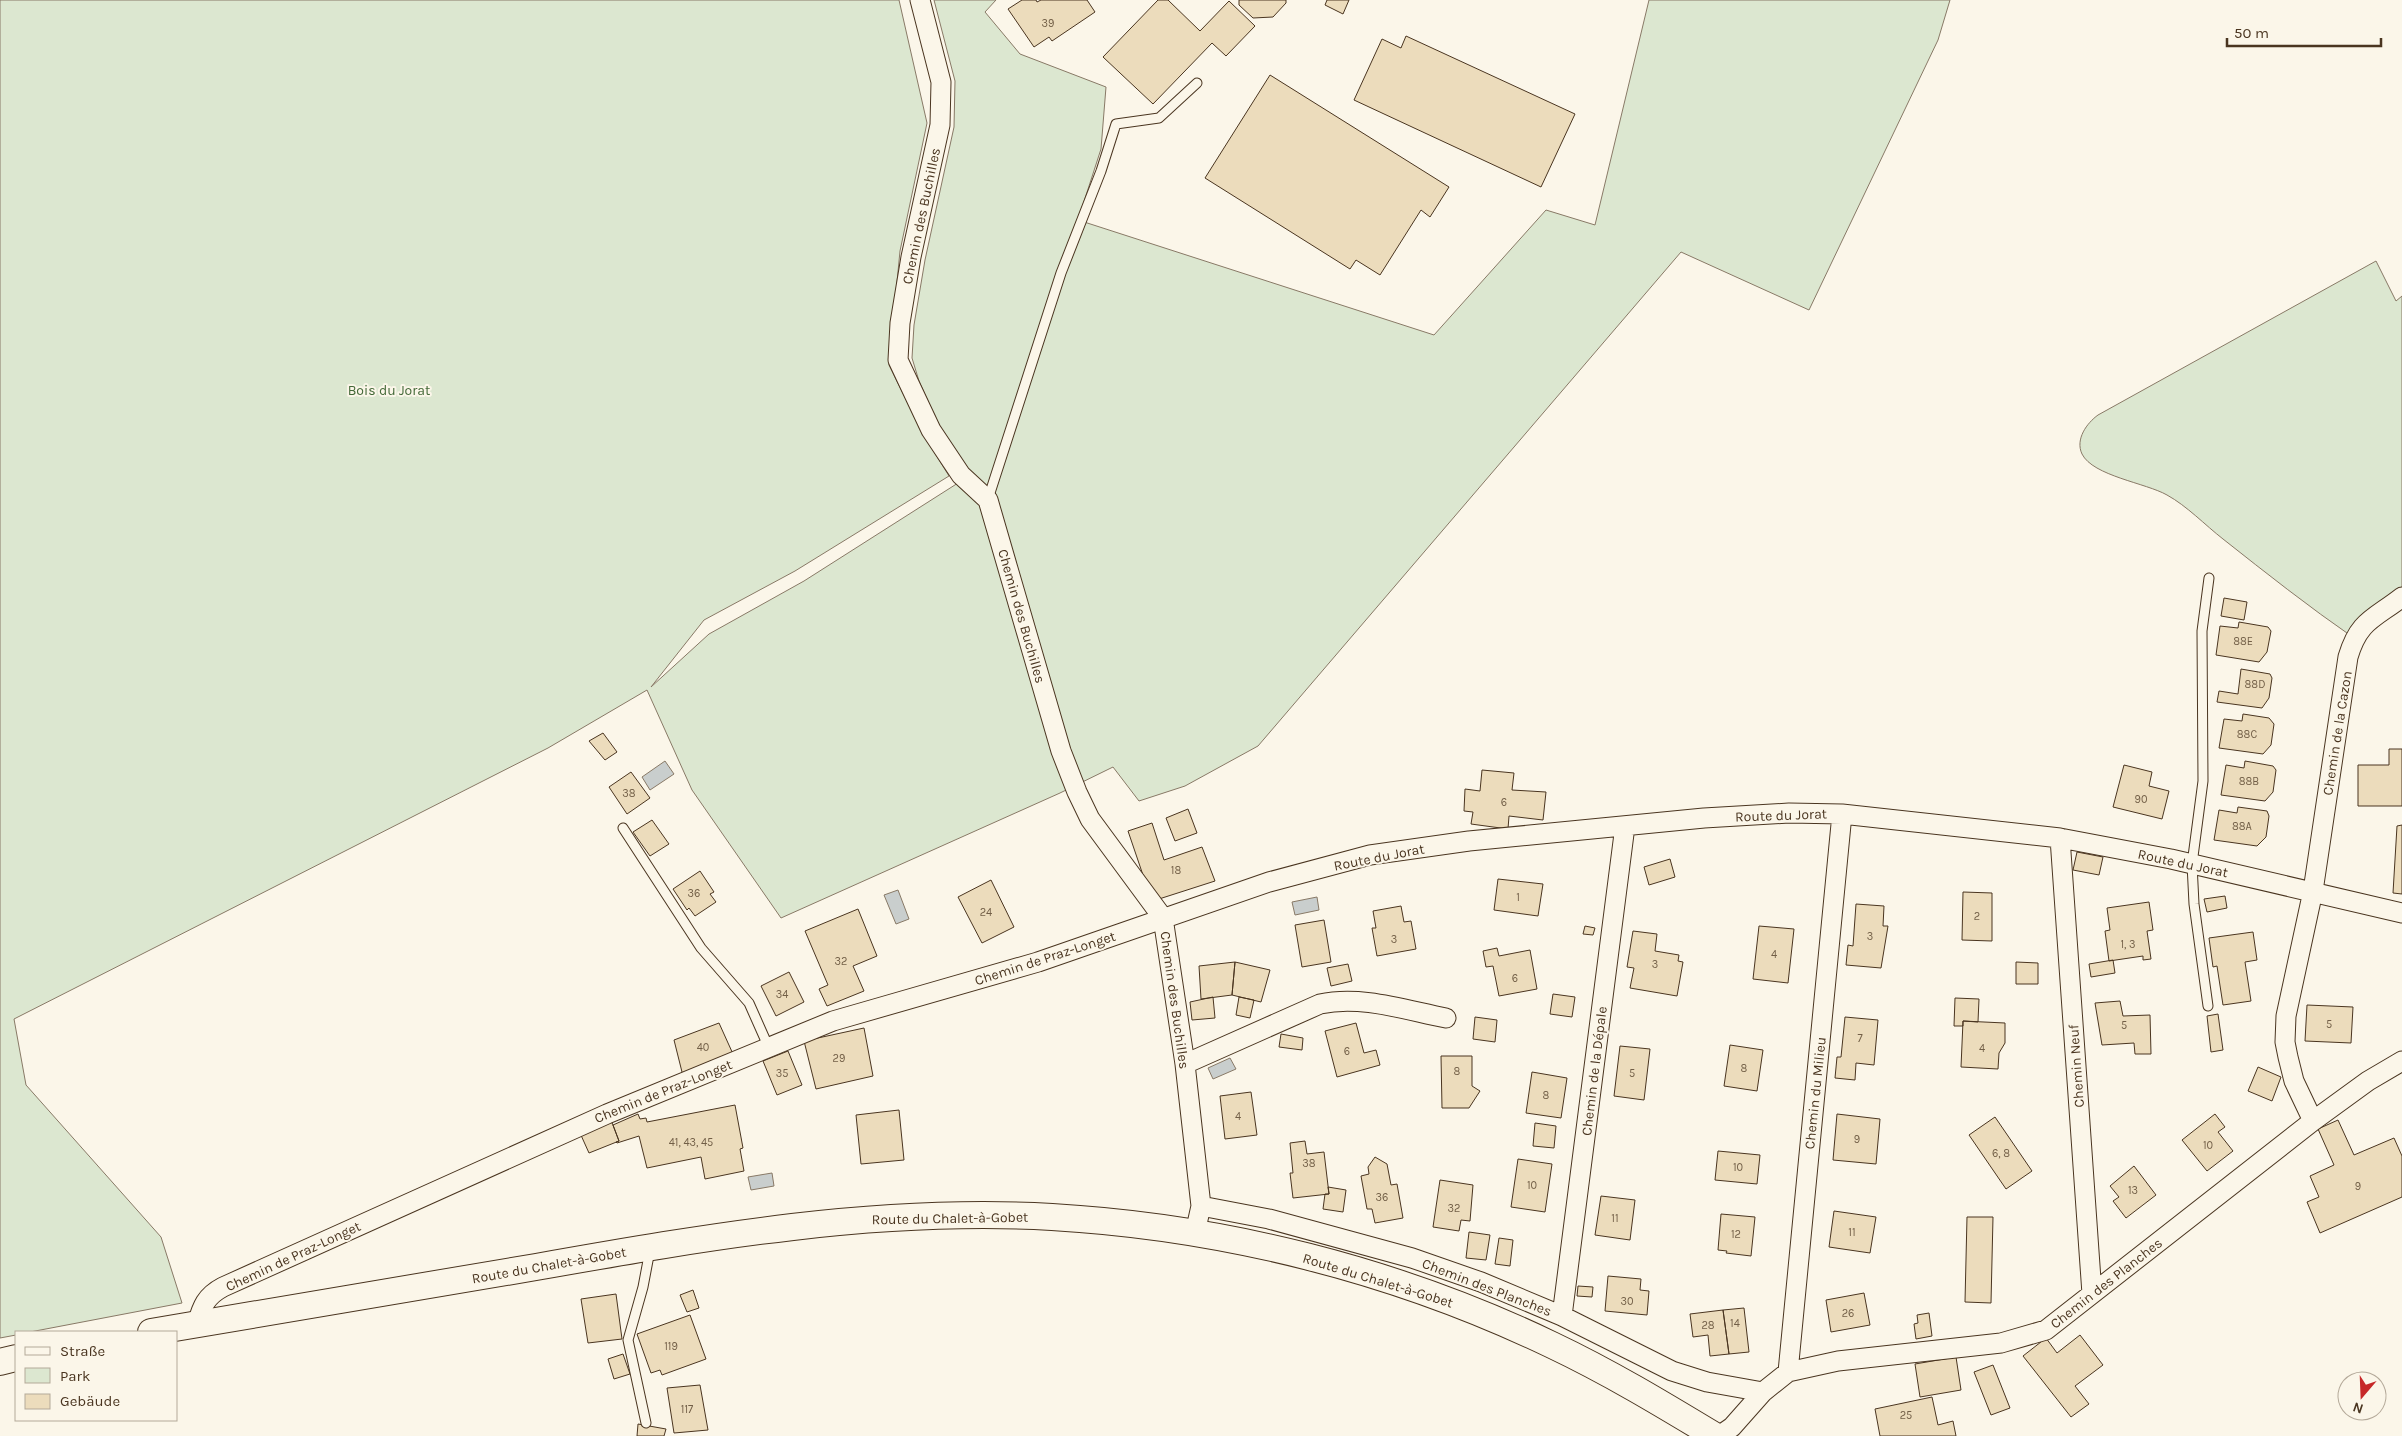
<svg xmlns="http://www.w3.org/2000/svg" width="2402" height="1436" viewBox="0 0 2402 1436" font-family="Karla,sans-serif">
<rect width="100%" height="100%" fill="#fbf6e9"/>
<path fill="#dce7d0" stroke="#887966" d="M 0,0 L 899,0 L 927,123 L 900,251 L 889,365 L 923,434 L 949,476 L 795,571 L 704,620 L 651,687 L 709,634 L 804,581 L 969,476 L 938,424 L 919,381 L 912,358 L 914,325 L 925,260 L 954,127 L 955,81 L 934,0 L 996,0 L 985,12 L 1020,54 L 1106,87 L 1101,149 L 1078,220 L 1434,335 L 1546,210 L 1595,225 L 1649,0 L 1950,0 L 1938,40 L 1809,310 L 1681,252 L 1258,746 L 1185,786 L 1139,801 L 1113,767 L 1060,793 L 781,918 L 692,790 L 647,690 L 548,748 L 14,1019 L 26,1085 L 161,1237 L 182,1303 L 30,1332 L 16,1332 L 16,1335 L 0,1338 Z
M 2376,261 L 2396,301 L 2402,296 L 2402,597 L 2354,638 C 2309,607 2266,573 2223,539 C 2205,525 2187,506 2167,495 C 2146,483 2093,476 2082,454 C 2075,439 2087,423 2098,415 Z"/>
<path fill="#c9cecd" stroke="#887966" d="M 665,761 L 674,774 L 650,790 L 642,777 Z
M 898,890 L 909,919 L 896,924 L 884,895 Z
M 1317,897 L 1319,910 L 1295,915 L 1292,902 Z
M 1230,1058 L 1236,1069 L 1213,1079 L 1208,1068 Z
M 772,1173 L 774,1186 L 751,1190 L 748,1177 Z"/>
<path fill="#ecdcbc" stroke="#4a3520" d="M 1022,0 L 1036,0 L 1037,2 L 1041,0 L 1087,0 L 1095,12 L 1052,41 L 1049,37 L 1034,47 L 1008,9 Z
M 1158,0 L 1168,0 L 1200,31 L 1229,1 L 1255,26 L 1226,56 L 1212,43 L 1153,104 L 1103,57 Z
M 1239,0 L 1286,0 L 1286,3 L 1273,17 L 1253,18 L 1239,5 Z
M 1327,0 L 1349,0 L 1343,14 L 1325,5 Z
M 1406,36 L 1575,114 L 1541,187 L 1354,100 L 1382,39 L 1401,48 Z
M 1270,75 L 1449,187 L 1430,217 L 1421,210 L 1380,275 L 1356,260 L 1350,269 L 1205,178 Z
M 2224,598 L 2247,602 L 2244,620 L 2221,616 Z
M 2239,622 L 2268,627 L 2271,631 L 2267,652 L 2259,662 L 2216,655 L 2220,626 L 2238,628 Z
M 2241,669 L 2270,674 L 2272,678 L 2269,698 L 2262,708 L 2217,702 L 2219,691 L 2238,694 Z
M 2243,714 L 2269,718 L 2274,724 L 2271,745 L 2263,754 L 2219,748 L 2224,719 L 2242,721 Z
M 603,733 L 617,752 L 605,760 L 589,741 Z
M 2389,749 L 2402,749 L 2402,806 L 2358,806 L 2358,765 L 2389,765 Z
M 2245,761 L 2273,766 L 2276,770 L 2273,792 L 2265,801 L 2221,795 L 2226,765 L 2244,768 Z
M 2124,765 L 2152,772 L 2149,786 L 2169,791 L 2162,819 L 2113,807 Z
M 1482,770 L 1514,773 L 1512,790 L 1546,792 L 1543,820 L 1509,816 L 1508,829 L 1471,824 L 1473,812 L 1464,811 L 1465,789 L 1480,791 Z
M 631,772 L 650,798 L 627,814 L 609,787 Z
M 2238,807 L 2267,811 L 2269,816 L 2266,837 L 2257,846 L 2214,840 L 2219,810 L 2237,813 Z
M 1188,809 L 1197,833 L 1175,841 L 1166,818 Z
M 652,820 L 669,844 L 650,856 L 633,832 Z
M 1152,823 L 1164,860 L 1202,847 L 1215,881 L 1159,899 L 1145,881 L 1128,831 Z
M 2402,825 L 2402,894 L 2393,893 L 2397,826 Z
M 2077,852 L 2103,857 L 2099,875 L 2073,870 Z
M 1670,859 L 1675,877 L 1649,885 L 1644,867 Z
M 700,871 L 714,892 L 710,894 L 716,902 L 695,916 L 689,908 L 687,910 L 673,889 Z
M 1498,879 L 1543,884 L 1538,916 L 1494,910 Z
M 991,880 L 1014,927 L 982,943 L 958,897 Z
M 1963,892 L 1992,893 L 1992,941 L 1962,940 Z
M 2225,896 L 2227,908 L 2207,912 L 2204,899 Z
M 2149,902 L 2153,930 L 2147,931 L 2151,959 L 2143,960 L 2143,956 L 2109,961 L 2105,931 L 2110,930 L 2107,908 Z
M 1856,904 L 1884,906 L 1883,926 L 1888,926 L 1881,968 L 1846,965 L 1848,945 L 1853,946 Z
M 1401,906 L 1404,922 L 1411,921 L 1416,949 L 1377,956 L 1372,928 L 1376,928 L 1373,911 Z
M 858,909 L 877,956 L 853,966 L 864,991 L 827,1006 L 819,989 L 828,985 L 805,931 Z
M 1324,920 L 1331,962 L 1302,967 L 1295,925 Z
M 1585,926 L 1595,928 L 1593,935 L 1583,934 Z
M 1759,926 L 1794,929 L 1788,983 L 1753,979 Z
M 1633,931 L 1657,934 L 1655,951 L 1679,955 L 1678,961 L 1683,962 L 1677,996 L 1630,988 L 1634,968 L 1627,967 Z
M 2253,932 L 2257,960 L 2245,962 L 2251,1001 L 2223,1005 L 2217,966 L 2213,967 L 2209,938 Z
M 1497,948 L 1499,956 L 1530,950 L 1537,989 L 1499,996 L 1493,966 L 1486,967 L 1483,951 Z
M 2113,960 L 2115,973 L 2091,977 L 2089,964 Z
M 1235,962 L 1270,970 L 1261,1002 L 1232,995 Z
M 1235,962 L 1232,995 L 1201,999 L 1199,966 Z
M 2016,962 L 2038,963 L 2038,984 L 2016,984 Z
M 1348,964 L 1352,981 L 1331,986 L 1327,968 Z
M 789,972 L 804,1002 L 776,1016 L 761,986 Z
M 1553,994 L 1575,997 L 1572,1017 L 1550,1014 Z
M 1213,997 L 1215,1018 L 1192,1020 L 1190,1002 Z
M 1239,997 L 1254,1000 L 1250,1018 L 1236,1015 Z
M 1955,998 L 1979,999 L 1978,1022 L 1963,1021 L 1963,1026 L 1954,1026 Z
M 2120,1001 L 2123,1016 L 2150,1015 L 2151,1054 L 2135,1054 L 2134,1043 L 2102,1045 L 2095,1003 Z
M 2307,1005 L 2353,1007 L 2351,1043 L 2305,1041 Z
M 2218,1014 L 2223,1050 L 2211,1052 L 2207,1016 Z
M 1475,1017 L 1497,1020 L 1495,1042 L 1473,1039 Z
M 1845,1017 L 1878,1020 L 1874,1065 L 1856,1063 L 1855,1080 L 1835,1078 L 1837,1057 L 1841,1057 Z
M 1963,1021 L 2005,1023 L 2005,1043 L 1999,1053 L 1998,1069 L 1961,1067 Z
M 719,1023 L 733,1054 L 683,1076 L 674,1040 Z
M 1356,1023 L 1364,1053 L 1376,1050 L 1380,1065 L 1337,1077 L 1325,1031 Z
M 864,1028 L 873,1076 L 816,1089 L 804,1041 Z
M 1281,1034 L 1303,1038 L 1302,1050 L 1279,1047 Z
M 1730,1045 L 1763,1050 L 1757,1091 L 1724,1086 Z
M 1620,1046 L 1650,1049 L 1644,1100 L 1614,1096 Z
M 788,1051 L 802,1085 L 777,1095 L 763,1061 Z
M 1441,1056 L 1472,1056 L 1472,1086 L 1480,1091 L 1469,1108 L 1442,1108 Z
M 2258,1067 L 2281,1077 L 2272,1101 L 2248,1091 Z
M 1532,1072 L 1567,1078 L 1561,1118 L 1526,1113 Z
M 1251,1092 L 1257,1135 L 1225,1139 L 1220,1096 Z
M 735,1105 L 743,1148 L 740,1149 L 744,1171 L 705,1179 L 701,1157 L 647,1168 L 639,1136 L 617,1143 L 616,1142 L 619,1141 L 613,1125 L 638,1114 L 640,1119 L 646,1118 L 647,1122 Z
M 899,1110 L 904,1160 L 861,1164 L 856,1115 Z
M 1837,1114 L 1880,1119 L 1876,1164 L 1833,1160 Z
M 2215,1114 L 2225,1127 L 2218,1132 L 2233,1151 L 2207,1171 L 2182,1140 Z
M 1995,1117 L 2032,1171 L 2006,1189 L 1969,1135 Z
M 611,1120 L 619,1141 L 589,1153 L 580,1133 Z
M 2338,1120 L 2354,1155 L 2394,1138 L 2402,1156 L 2402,1197 L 2320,1233 L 2307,1202 L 2319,1197 L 2310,1176 L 2334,1165 L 2318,1129 Z
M 1535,1123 L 1556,1126 L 1554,1148 L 1533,1146 Z
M 1305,1141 L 1307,1154 L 1324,1152 L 1329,1194 L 1293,1198 L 1290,1173 L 1293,1173 L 1290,1143 Z
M 1718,1151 L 1760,1155 L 1757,1184 L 1715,1180 Z
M 1375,1157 L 1387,1164 L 1391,1185 L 1397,1184 L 1403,1218 L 1375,1223 L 1372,1209 L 1367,1209 L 1361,1176 L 1369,1174 L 1368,1167 Z
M 1518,1159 L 1552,1164 L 1545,1212 L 1511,1207 Z
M 2134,1166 L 2156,1195 L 2126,1218 L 2113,1201 L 2119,1197 L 2110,1186 Z
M 1440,1180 L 1473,1185 L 1470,1221 L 1461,1220 L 1459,1231 L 1433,1227 Z
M 1328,1187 L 1346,1190 L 1343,1212 L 1323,1209 L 1325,1194 L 1329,1194 Z
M 1601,1196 L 1635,1200 L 1630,1240 L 1595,1235 Z
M 1834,1211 L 1876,1217 L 1870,1253 L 1829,1247 Z
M 1721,1214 L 1755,1217 L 1751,1256 L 1726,1253 L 1727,1251 L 1718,1250 Z
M 1967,1217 L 1993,1217 L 1991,1303 L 1965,1302 Z
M 1469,1232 L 1490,1235 L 1486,1260 L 1466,1258 Z
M 1499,1238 L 1513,1240 L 1510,1266 L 1495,1264 Z
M 1608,1276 L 1641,1279 L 1640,1290 L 1649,1291 L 1647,1315 L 1605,1311 Z
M 1578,1286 L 1593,1287 L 1592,1297 L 1577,1296 Z
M 693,1290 L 699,1308 L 687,1312 L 680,1295 Z
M 1864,1293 L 1870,1325 L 1831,1332 L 1826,1300 Z
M 616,1294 L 622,1339 L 588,1343 L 581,1299 Z
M 1744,1308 L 1749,1352 L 1729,1354 L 1723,1310 Z
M 1723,1310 L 1729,1354 L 1710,1356 L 1708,1335 L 1693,1337 L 1690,1314 Z
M 1929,1313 L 1932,1336 L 1916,1339 L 1914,1324 L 1918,1323 L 1917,1315 Z
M 690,1315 L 706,1359 L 662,1375 L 660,1370 L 651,1373 L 637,1334 Z
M 2080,1335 L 2103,1365 L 2075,1386 L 2089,1404 L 2071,1417 L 2023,1356 L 2046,1338 L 2057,1353 Z
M 623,1354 L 630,1374 L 614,1379 L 608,1359 Z
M 1956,1357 L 1961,1390 L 1920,1397 L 1915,1364 Z
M 1993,1365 L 2010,1408 L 1991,1415 L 1974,1372 Z
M 700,1385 L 708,1430 L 674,1433 L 667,1388 Z
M 1932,1397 L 1938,1425 L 1953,1421 L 1956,1436 L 1880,1436 L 1875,1409 Z
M 638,1424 L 666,1429 L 664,1436 L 637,1436 Z"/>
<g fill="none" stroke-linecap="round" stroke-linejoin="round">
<defs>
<path id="service" d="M 988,499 L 1061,273 L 1101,171 L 1116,124 L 1159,118 L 1197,83
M 623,828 L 701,948 L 749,1003 L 769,1048
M 2208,1006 L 2194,904 L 2192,864 L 2203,781 L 2202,631 L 2209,578
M 646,1423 L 628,1340 L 643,1287 L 650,1250"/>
<path id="minor" d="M 920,0 L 941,82 L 940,125 L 911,257 L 900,323 L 898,360 L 931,430 L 961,475 L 988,500 L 1061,751 L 1077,792 L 1090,819 L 1163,918 L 1185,1064 L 1201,1206 L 1195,1233
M 2060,838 L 2092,1294
M 1185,1064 L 1320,1004 C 1361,995 1405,1010 1446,1018
M 2313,1121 L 2294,1081 L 2288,1057 L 2285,1042 L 2286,1016 L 2313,891 L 2348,657 C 2359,620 2374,619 2402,597
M 1201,1206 L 1269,1219 L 1412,1258 L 1481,1282 L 1562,1316 L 1672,1371 L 1707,1382 L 1763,1392 L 1788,1372 L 1838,1361 L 2001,1343 L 2046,1330 L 2313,1121 L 2368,1081 L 2402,1061
M 1562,1316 L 1625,826
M 197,1324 C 202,1306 206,1296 223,1287 L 607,1114 L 833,1021 L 1038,962 L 1269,882 L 1370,855 L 1469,841 L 1704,818 L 1789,813 L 1842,814 L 2060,838 L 2171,859 L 2402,913
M 1788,1372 L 1842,814
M 1719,1436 L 1732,1427 L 1763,1392"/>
<path id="secondary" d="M 151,1332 C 279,1310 408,1289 536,1267 C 706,1237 878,1207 1052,1217 C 1224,1227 1396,1270 1552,1345 C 1609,1372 1662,1404 1715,1436
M 0,1362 L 16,1358"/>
</defs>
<use href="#service" stroke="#4a3520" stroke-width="11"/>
<use href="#minor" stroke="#4a3520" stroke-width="21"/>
<use href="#secondary" stroke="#4a3520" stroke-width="28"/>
<use href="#service" stroke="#fbf6e9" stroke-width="9"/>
<use href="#minor" stroke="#fbf6e9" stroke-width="19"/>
<use href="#secondary" stroke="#fbf6e9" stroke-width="26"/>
</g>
<g text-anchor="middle" stroke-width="4" stroke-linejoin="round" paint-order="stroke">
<g font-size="11" fill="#725f47">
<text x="1048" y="27">39</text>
<text x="2243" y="645">88E</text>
<text x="2255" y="688">88D</text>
<text x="2247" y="738">88C</text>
<text x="2249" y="785">88B</text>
<text x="629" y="797">38</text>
<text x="2141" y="803">90</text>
<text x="1504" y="806">6</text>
<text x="2242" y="830">88A</text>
<text x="1176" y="874">18</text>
<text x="694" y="897">36</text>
<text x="1518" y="901">1</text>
<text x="986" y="916">24</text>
<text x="1977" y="920">2</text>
<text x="1870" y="940">3</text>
<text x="1394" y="943">3</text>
<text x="2128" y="948">1, 3</text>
<text x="1774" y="958">4</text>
<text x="841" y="965">32</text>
<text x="1655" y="968">3</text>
<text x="1515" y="982">6</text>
<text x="782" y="998">34</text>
<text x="2329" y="1028">5</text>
<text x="2124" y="1029">5</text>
<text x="1860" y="1042">7</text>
<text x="703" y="1051">40</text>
<text x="1982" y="1052">4</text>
<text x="1347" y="1055">6</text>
<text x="839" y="1062">29</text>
<text x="1744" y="1072">8</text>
<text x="1457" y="1075">8</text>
<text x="782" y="1077">35</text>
<text x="1632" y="1077">5</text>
<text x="1546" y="1099">8</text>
<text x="1238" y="1120">4</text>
<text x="1857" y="1143">9</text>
<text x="691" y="1146">41, 43, 45</text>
<text x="2208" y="1149">10</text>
<text x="2001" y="1157">6, 8</text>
<text x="1309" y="1167">38</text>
<text x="1738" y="1171">10</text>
<text x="1532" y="1189">10</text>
<text x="2358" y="1190">9</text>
<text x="2133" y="1194">13</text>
<text x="1382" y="1201">36</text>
<text x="1454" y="1212">32</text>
<text x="1615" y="1222">11</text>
<text x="1852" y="1236">11</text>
<text x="1736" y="1238">12</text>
<text x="1627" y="1305">30</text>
<text x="1848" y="1317">26</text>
<text x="1735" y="1327">14</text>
<text x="1708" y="1329">28</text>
<text x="671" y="1350">119</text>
<text x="687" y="1413">117</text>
<text x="1906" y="1419">25</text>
</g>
<g font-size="14" fill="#4a3520" stroke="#fbf6e9">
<text transform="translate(921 216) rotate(-78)" y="5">Chemin des Buchilles</text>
<text transform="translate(1022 616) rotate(74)" y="5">Chemin des Buchilles</text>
<text transform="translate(2337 733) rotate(-81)" y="5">Chemin de la Cazon</text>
<text transform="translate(1781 815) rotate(-2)" y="5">Route du Jorat</text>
<text transform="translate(1379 857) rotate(-11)" y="5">Route du Jorat</text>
<text transform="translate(2183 863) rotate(12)" y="5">Route du Jorat</text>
<text transform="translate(1045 958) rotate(-18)" y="5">Chemin de Praz-Longet</text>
<text transform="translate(1175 1000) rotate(82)" y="5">Chemin des Buchilles</text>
<text transform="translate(2076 1066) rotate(-94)" y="5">Chemin Neuf</text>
<text transform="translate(1594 1071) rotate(-83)" y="5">Chemin de la Dépale</text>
<text transform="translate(663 1091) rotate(-22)" y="5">Chemin de Praz-Longet</text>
<text transform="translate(1815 1093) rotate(-84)" y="5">Chemin du Milieu</text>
<text transform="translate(950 1218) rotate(-1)" y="5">Route du Chalet-à-Gobet</text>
<text transform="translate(293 1256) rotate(-25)" y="5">Chemin de Praz-Longet</text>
<text transform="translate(549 1265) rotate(-10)" y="5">Route du Chalet-à-Gobet</text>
<text transform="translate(1378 1280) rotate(17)" y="5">Route du Chalet-à-Gobet</text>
<text transform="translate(2106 1283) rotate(-38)" y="5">Chemin des Planches</text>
<text transform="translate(1487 1287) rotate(21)" y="5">Chemin des Planches</text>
</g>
<g font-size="14" fill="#436837" stroke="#fbf6e9">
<text x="389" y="395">Bois du Jorat</text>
</g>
</g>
<rect x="15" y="1331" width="162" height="90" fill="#fbf6e9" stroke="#b4a999"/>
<rect x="25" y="1347" width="25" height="8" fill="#fbf6e9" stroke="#b4a999"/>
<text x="60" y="1356" font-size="15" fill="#4a3520">Straße</text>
<rect x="25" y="1368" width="25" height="15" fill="#dce7d0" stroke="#b4a999"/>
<text x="60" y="1381" font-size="15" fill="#4a3520">Park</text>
<rect x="25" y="1394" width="25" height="15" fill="#ecdcbc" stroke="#b4a999"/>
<text x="60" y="1406" font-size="15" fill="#4a3520">Gebäude</text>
<g transform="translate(2362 1396) rotate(199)"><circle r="24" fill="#fbf6e9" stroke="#b4a999"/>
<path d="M0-4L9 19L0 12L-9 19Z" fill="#c62828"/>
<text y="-8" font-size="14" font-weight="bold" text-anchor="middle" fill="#4a3520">N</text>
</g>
<path d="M2227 38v8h154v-8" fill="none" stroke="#4a3520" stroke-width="2.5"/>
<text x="2234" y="38" font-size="15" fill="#4a3520" stroke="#fbf6e9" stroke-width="4" paint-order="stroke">50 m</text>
</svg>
